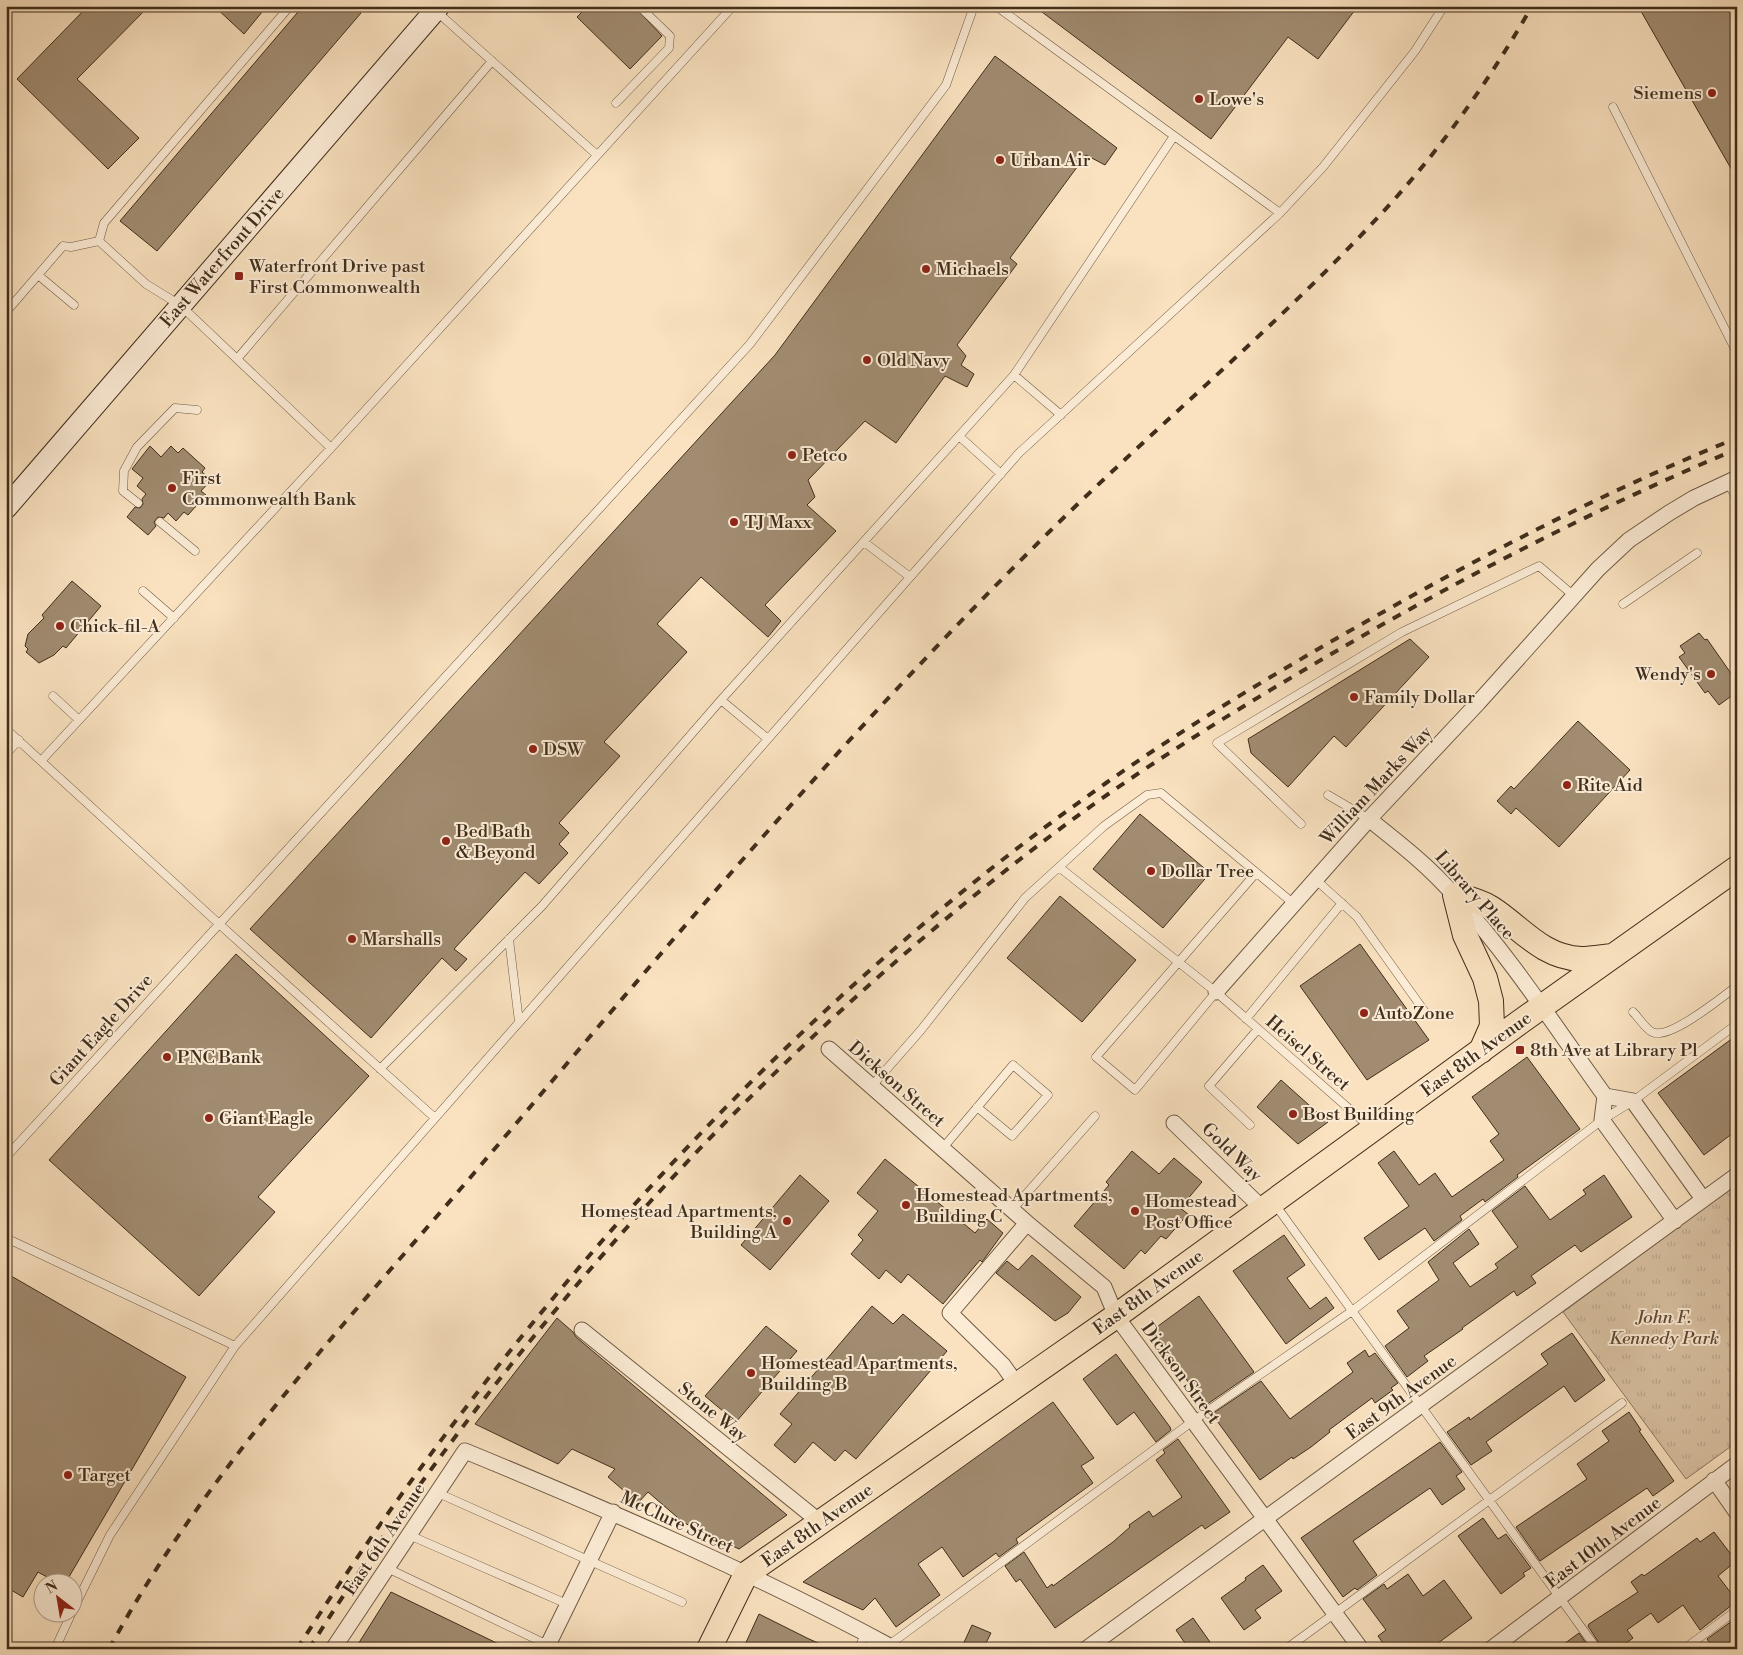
<svg xmlns="http://www.w3.org/2000/svg" width="1743" height="1655" viewBox="0 0 1743 1655" font-family="'Libre Bodoni',serif">
<defs>
<pattern id="park-tufts" width="24" height="20" patternUnits="userSpaceOnUse" patternTransform="scale(1.25)"><rect width="24" height="20" fill="#dac3a4"/><path d="M3 7l-1-3M5 7V3M7 7l1-3M15 17l-1-3M17 17v-4M19 17l1-3" fill="none" stroke="#bca88d"/></pattern>
</defs>
<rect width="100%" height="100%" fill="#fae2c0"/>
<filter id="stains"><feTurbulence type="fractalNoise" baseFrequency=".004" numOctaves="4"/><feColorMatrix values="0 0 0 0 .2 0 0 0 0 .09 0 0 0 0 .02 0 0 0 .5 -.17"/></filter>
<radialGradient id="worn" r=".72"><stop offset=".6" stop-color="#630" stop-opacity="0"/><stop offset="1" stop-color="#630" stop-opacity=".3"/></radialGradient>
<path fill="url(#park-tufts)" stroke="#8d7860" d="M 1737,1184 L 1737,1442 L 1686,1479 L 1563,1312 Z"/>
<path fill="#a18c71" stroke="#402e1b" d="M 88,6 L 149,6 L 77,79 L 139,138 L 108,169 L 17,79 Z
M 214,6 L 267,6 L 244,34 Z
M 303,6 L 354,6 L 361,13 L 157,251 L 120,221 Z
M 588,6 L 634,6 L 662,36 L 630,69 L 577,17 Z
M 1034,6 L 1358,6 L 1318,59 L 1288,37 L 1211,139 Z
M 1638,6 L 1737,6 L 1737,179 Z
M 995,56 L 1117,148 L 1105,165 L 1086,155 L 1010,258 L 1017,264 L 957,345 L 966,356 L 961,365 L 974,374 L 967,387 L 945,376 L 896,443 L 865,421 L 808,480 L 815,497 L 807,505 L 836,531 L 765,605 L 781,621 L 768,637 L 701,577 L 657,624 L 687,652 L 604,742 L 620,756 L 559,823 L 569,833 L 559,844 L 568,853 L 539,884 L 525,872 L 454,949 L 467,959 L 456,971 L 442,958 L 371,1038 L 250,929 L 775,355 Z
M 150,446 L 161,457 L 171,446 L 178,453 L 183,448 L 205,468 L 202,472 L 211,480 L 201,491 L 206,495 L 188,515 L 184,512 L 176,521 L 168,513 L 164,518 L 158,517 L 154,522 L 156,526 L 148,535 L 127,517 L 135,507 L 140,508 L 143,504 L 142,499 L 146,494 L 137,486 L 143,478 L 132,469 Z
M 72,581 L 101,606 L 66,648 L 63,646 L 54,655 L 39,663 L 26,652 L 28,649 L 25,646 L 28,634 L 44,618 L 42,615 Z
M 1699,633 L 1705,640 L 1707,639 L 1737,682 L 1737,692 L 1719,705 L 1708,691 L 1705,693 L 1679,657 L 1685,653 L 1680,646 Z
M 1410,639 L 1429,657 L 1346,747 L 1334,736 L 1288,787 L 1251,753 L 1248,739 Z
M 1578,721 L 1630,770 L 1559,847 L 1516,808 L 1511,814 L 1497,801 L 1511,786 L 1514,789 Z
M 1140,814 L 1210,873 L 1163,928 L 1093,869 Z
M 1060,896 L 1136,960 L 1082,1022 L 1007,958 Z
M 1360,944 L 1429,1040 L 1367,1080 L 1300,986 Z
M 236,954 L 369,1076 L 258,1197 L 275,1212 L 199,1296 L 49,1160 Z
M 1737,1035 L 1737,1130 L 1704,1155 L 1658,1093 Z
M 1527,1057 L 1580,1129 L 1517,1175 L 1518,1177 L 1485,1202 L 1483,1199 L 1460,1216 L 1462,1220 L 1434,1241 L 1425,1228 L 1379,1260 L 1364,1238 L 1409,1206 L 1378,1163 L 1394,1151 L 1419,1185 L 1435,1173 L 1452,1197 L 1504,1160 L 1490,1141 L 1499,1134 L 1472,1097 Z
M 1281,1080 L 1328,1122 L 1298,1144 L 1257,1107 Z
M 1132,1151 L 1159,1174 L 1174,1158 L 1202,1182 L 1180,1208 L 1188,1214 L 1166,1239 L 1161,1236 L 1145,1254 L 1141,1250 L 1124,1269 L 1074,1226 L 1109,1185 L 1106,1182 Z
M 885,1159 L 975,1233 L 987,1219 L 1003,1233 L 982,1262 L 980,1260 L 943,1304 L 908,1274 L 901,1283 L 886,1270 L 879,1279 L 851,1254 L 863,1240 L 858,1235 L 878,1211 L 857,1193 Z
M 800,1175 L 829,1201 L 770,1270 L 741,1245 Z
M 1604,1175 L 1632,1217 L 1581,1252 L 1575,1245 L 1531,1276 L 1536,1283 L 1517,1296 L 1514,1291 L 1462,1328 L 1463,1329 L 1424,1356 L 1428,1361 L 1407,1377 L 1385,1346 L 1409,1328 L 1397,1311 L 1439,1280 L 1428,1262 L 1469,1229 L 1479,1244 L 1453,1263 L 1470,1287 L 1498,1268 L 1495,1264 L 1518,1247 L 1492,1211 L 1525,1186 L 1550,1220 L 1586,1194 L 1583,1190 Z
M 1284,1235 L 1305,1265 L 1287,1278 L 1310,1309 L 1326,1297 L 1334,1308 L 1286,1344 L 1233,1271 Z
M 1032,1255 L 1081,1297 L 1068,1313 L 1055,1321 L 996,1273 L 1007,1261 L 1018,1270 Z
M 6,1273 L 186,1377 L 66,1582 L 56,1582 L 38,1572 L 23,1597 L 6,1587 Z
M 1199,1296 L 1254,1372 L 1206,1405 L 1150,1332 Z
M 872,1306 L 893,1324 L 903,1314 L 947,1351 L 856,1459 L 845,1450 L 835,1461 L 813,1442 L 795,1463 L 774,1445 L 792,1424 L 780,1414 Z
M 557,1318 L 573,1332 L 576,1337 L 787,1515 L 739,1549 L 676,1519 L 677,1517 L 648,1492 L 638,1503 L 608,1477 L 615,1469 L 572,1449 L 558,1464 L 475,1424 Z
M 766,1326 L 797,1351 L 736,1422 L 705,1396 Z
M 1572,1333 L 1605,1380 L 1575,1402 L 1564,1386 L 1486,1442 L 1492,1451 L 1471,1465 L 1447,1432 L 1469,1417 L 1470,1420 L 1548,1364 L 1541,1354 Z
M 1365,1350 L 1369,1357 L 1375,1353 L 1398,1383 L 1391,1388 L 1393,1390 L 1375,1403 L 1372,1398 L 1329,1430 L 1330,1432 L 1311,1447 L 1293,1459 L 1292,1457 L 1260,1480 L 1212,1414 L 1261,1381 L 1290,1419 L 1353,1372 L 1347,1363 Z
M 1116,1354 L 1170,1427 L 1171,1430 L 1156,1442 L 1134,1412 L 1117,1425 L 1083,1379 Z
M 1053,1402 L 1094,1458 L 1081,1466 L 1093,1483 L 1016,1539 L 1018,1543 L 999,1557 L 996,1553 L 963,1577 L 942,1547 L 918,1564 L 940,1595 L 896,1627 L 875,1598 L 863,1610 L 803,1582 Z
M 1629,1412 L 1641,1430 L 1639,1431 L 1674,1481 L 1653,1496 L 1647,1488 L 1540,1561 L 1516,1527 L 1587,1479 L 1577,1464 L 1609,1441 L 1602,1431 Z
M 1178,1439 L 1230,1512 L 1205,1529 L 1202,1525 L 1055,1628 L 1020,1579 L 1016,1582 L 1005,1566 L 1024,1552 L 1047,1588 L 1052,1584 L 1053,1586 L 1113,1542 L 1130,1527 L 1129,1525 L 1149,1511 L 1153,1517 L 1182,1497 L 1156,1460 L 1165,1453 L 1163,1450 Z
M 1440,1442 L 1462,1472 L 1456,1476 L 1465,1489 L 1442,1505 L 1430,1488 L 1353,1541 L 1377,1575 L 1357,1590 L 1355,1588 L 1343,1597 L 1301,1538 Z
M 1483,1518 L 1498,1539 L 1506,1534 L 1531,1568 L 1523,1573 L 1525,1576 L 1501,1594 L 1458,1536 Z
M 1714,1532 L 1736,1561 L 1718,1576 L 1737,1601 L 1700,1630 L 1683,1605 L 1658,1623 L 1651,1613 L 1627,1630 L 1633,1638 L 1618,1649 L 1603,1649 L 1588,1626 L 1589,1624 L 1638,1592 L 1631,1582 L 1642,1574 L 1644,1576 L 1697,1538 L 1700,1542 Z
M 1263,1565 L 1282,1591 L 1255,1610 L 1261,1618 L 1244,1630 L 1221,1598 L 1246,1580 L 1245,1578 Z
M 1408,1574 L 1423,1596 L 1444,1580 L 1472,1618 L 1430,1649 L 1387,1649 L 1378,1636 L 1386,1630 L 1363,1599 L 1384,1584 L 1387,1589 Z
M 391,1592 L 509,1649 L 355,1649 Z
M 759,1614 L 809,1639 L 832,1649 L 743,1649 Z
M 1193,1618 L 1210,1642 L 1201,1649 L 1189,1649 L 1176,1630 Z
M 1732,1621 L 1737,1628 L 1737,1638 L 1722,1649 L 1714,1649 L 1707,1639 Z
M 972,1625 L 991,1633 L 983,1649 L 961,1649 Z
M 1579,1633 L 1590,1649 L 1557,1649 Z"/>
<g fill="none" stroke-linecap="round" stroke-linejoin="round">
<defs>
<path id="lane" d="M 996,6 L 1280,213
M 436,11 L 597,155
M 616,103 L 669,48 L 670,36 L 639,6
M 1613,107 L 1737,353
M 99,241 L 146,284 L 180,305 L 331,448
M 38,275 L 74,305
M 6,312 L 63,246 L 71,247 L 99,241 L 104,223 L 290,6
M 237,359 L 492,61
M 1061,415 L 1014,375 L 1174,136
M 959,436 L 1001,474
M 1728,482 L 1737,500
M 138,503 L 123,491 L 124,471 L 137,447 L 175,408 L 197,410
M 160,522 L 195,551
M 864,542 L 910,577
M 143,591 L 174,618
M 1623,604 L 1697,553
M 53,696 L 79,720
M 721,700 L 768,739
M 6,729 L 218,923 L 435,1118
M 6,754 L 19,740
M 41,761 L 331,448 L 733,6
M 1328,795 L 1369,819
M 1301,824 L 1217,743 L 1402,632 L 1539,566 L 1574,596
M 1059,867 L 1216,992 L 1371,1128
M 1315,879 L 1357,917 L 1425,1012
M 509,939 L 519,1022
M 1216,992 L 1135,1090 L 1096,1057 L 1256,873
M 1633,1012 C 1639,1018 1645,1028 1652,1032 C 1669,1041 1722,997 1737,986
M 1246,1019 L 1342,903
M 380,1069 L 542,906 L 721,700 L 1014,375
M 871,1087 L 921,1030 L 1025,898 L 1104,826 L 1147,795 L 1161,793 L 1294,904
M 1250,1125 L 1209,1086 L 1258,1029
M 942,1149 L 1013,1065 L 1048,1095 L 1012,1136 L 977,1107
M 6,1157 L 750,344 L 946,85 L 974,6
M 1274,1203 L 1597,1649
M 1012,1210 L 1095,1116
M 6,1238 L 235,1346
M 438,1493 L 682,1602
M 409,1535 L 567,1604
M 387,1568 L 548,1645
M 72,1612 L 110,1535 L 235,1346 L 1019,453 L 1280,213 L 1323,167 L 1415,51 L 1444,6
M 889,1645 L 1193,1421 L 1352,1311 L 1602,1120 L 1633,1101 L 1737,1024
M 55,1649 L 72,1612
M 858,1649 L 866,1633
M 1286,1649 L 1622,1403
M 1684,1649 L 1737,1610"/>
<path id="street" d="M 1369,819 C 1399,843 1429,866 1454,895 C 1510,956 1556,1028 1605,1096 L 1602,1120 L 1675,1221
M 1216,992 L 1369,819 L 1478,703 L 1598,569 L 1629,540 L 1669,513 L 1694,498 L 1737,478
M 829,1049 L 1027,1223 L 1104,1287 L 1116,1316 L 1361,1649
M 1605,1096 L 1633,1101 L 1703,1199
M 1174,1123 L 1263,1209
M 582,1330 L 820,1522
M 1017,1385 L 1003,1365 L 950,1313 L 1027,1223
M 1714,1480 L 1737,1513
M 333,1649 L 465,1451 C 611,1511 756,1574 895,1649
M 546,1649 L 613,1512
M 1086,1649 L 1737,1175
M 1491,1649 L 1737,1464"/>
<path id="secondary" d="M 6,508 L 439,6"/>
<path id="primary" d="M 1481,1051 L 1492,1026 L 1491,1001 L 1485,978 L 1465,935 L 1455,895 C 1467,898 1480,901 1491,908 C 1521,927 1541,957 1581,959 C 1591,959 1602,957 1612,956
M 709,1649 L 746,1574 L 1116,1316 L 1520,1022 L 1737,868"/>
</defs>
<use href="#lane" stroke="#6e5b44" stroke-width="9"/>
<use href="#street" stroke="#6e5b44" stroke-width="17"/>
<use href="#secondary" stroke="#402e1b" stroke-width="23"/>
<use href="#primary" stroke="#402e1b" stroke-width="26"/>
<use href="#lane" stroke="#fcecd6" stroke-width="8"/>
<use href="#street" stroke="#fcecd6" stroke-width="15"/>
<use href="#secondary" stroke="#fcecd6" stroke-width="21"/>
<use href="#primary" stroke="#fae2c0" stroke-width="24"/>
<path stroke="#402e1b" stroke-width="4" stroke-dasharray="9 9" stroke-linecap="butt" d="M 109,1649 C 205,1472 345,1324 475,1172 C 659,955 843,736 1045,536 C 1159,423 1284,321 1392,202 C 1446,142 1492,76 1532,6
M 297,1649 C 508,1318 783,1010 1106,783 C 1197,719 1294,662 1392,607 C 1504,544 1618,486 1737,438
M 309,1649 C 510,1330 776,1037 1080,814 C 1152,762 1228,715 1304,670 C 1444,587 1587,512 1737,449"/>
</g>
<g fill="#8f2418" stroke="#fcecd6" stroke-width="2">
<circle cx="1712" cy="93" r="5"/>
<circle cx="1199" cy="99" r="5"/>
<circle cx="1000" cy="160" r="5"/>
<circle cx="926" cy="269" r="5"/>
<rect x="234" y="271" width="10" height="10" rx="2.5"/>
<circle cx="867" cy="360" r="5"/>
<circle cx="792" cy="455" r="5"/>
<circle cx="172" cy="488" r="5"/>
<circle cx="734" cy="522" r="5"/>
<circle cx="60" cy="626" r="5"/>
<circle cx="1711" cy="674" r="5"/>
<circle cx="1354" cy="697" r="5"/>
<circle cx="533" cy="749" r="5"/>
<circle cx="1567" cy="785" r="5"/>
<circle cx="446" cy="841" r="5"/>
<circle cx="1151" cy="871" r="5"/>
<circle cx="352" cy="939" r="5"/>
<circle cx="1364" cy="1013" r="5"/>
<rect x="1515" y="1045" width="10" height="10" rx="2.5"/>
<circle cx="167" cy="1057" r="5"/>
<circle cx="1293" cy="1114" r="5"/>
<circle cx="209" cy="1118" r="5"/>
<circle cx="906" cy="1205" r="5"/>
<circle cx="1135" cy="1211" r="5"/>
<circle cx="787" cy="1221" r="5"/>
<circle cx="751" cy="1373" r="5"/>
<circle cx="68" cy="1475" r="5"/>
</g>
<g text-anchor="middle" stroke-width="4" stroke-linejoin="round" paint-order="stroke">
<g font-size="18" fill="#402e1b" stroke="#fcecd6" text-anchor="start">
<text x="1702" y="99" text-anchor="end">Siemens</text>
<text x="1209" y="105">Lowe's</text>
<text x="1010" y="166">Urban Air</text>
<text x="249" y="272">Waterfront Drive past<tspan x="249" dy="21">First Commonwealth</tspan></text>
<text x="936" y="275">Michaels</text>
<text x="877" y="366">Old Navy</text>
<text x="802" y="461">Petco</text>
<text x="182" y="484">First<tspan x="182" dy="21">Commonwealth Bank</tspan></text>
<text x="744" y="528">TJ Maxx</text>
<text x="70" y="632">Chick-fil-A</text>
<text x="1701" y="680" text-anchor="end">Wendy's</text>
<text x="1364" y="703">Family Dollar</text>
<text x="543" y="755">DSW</text>
<text x="1577" y="791">Rite Aid</text>
<text x="456" y="837">Bed Bath<tspan x="456" dy="21">&amp; Beyond</tspan></text>
<text x="1161" y="877">Dollar Tree</text>
<text x="362" y="945">Marshalls</text>
<text x="1374" y="1019">AutoZone</text>
<text x="1530" y="1056">8th Ave at Library Pl</text>
<text x="177" y="1063">PNC Bank</text>
<text x="1303" y="1120">Bost Building</text>
<text x="219" y="1124">Giant Eagle</text>
<text x="916" y="1201">Homestead Apartments,<tspan x="916" dy="21">Building C</tspan></text>
<text x="1145" y="1207">Homestead<tspan x="1145" dy="21">Post Office</tspan></text>
<text x="777" y="1217" text-anchor="end">Homestead Apartments,<tspan x="777" dy="21">Building A</tspan></text>
<text x="761" y="1369">Homestead Apartments,<tspan x="761" dy="21">Building B</tspan></text>
<text x="78" y="1481">Target</text>
</g>
<g font-size="18" fill="#402e1b" stroke="#fcecd6">
<text transform="translate(222 257) rotate(-49)" y="6">East Waterfront Drive</text>
<text transform="translate(1376 785) rotate(-47)" y="6">William Marks Way</text>
<text transform="translate(1475 895) rotate(49)" y="6">Library Place</text>
<text transform="translate(101 1030) rotate(-48)" y="6">Giant Eagle Drive</text>
<text transform="translate(1308 1053) rotate(41)" y="6">Heisel Street</text>
<text transform="translate(1476 1054) rotate(-36)" y="6">East 8th Avenue</text>
<text transform="translate(897 1084) rotate(41)" y="6">Dickson Street</text>
<text transform="translate(1232 1152) rotate(44)" y="6">Gold Way</text>
<text transform="translate(1148 1292) rotate(-36)" y="6">East 8th Avenue</text>
<text transform="translate(1181 1373) rotate(54)" y="6">Dickson Street</text>
<text transform="translate(1401 1397) rotate(-36)" y="6">East 9th Avenue</text>
<text transform="translate(713 1412) rotate(39)" y="6">Stone Way</text>
<text transform="translate(677 1522) rotate(25)" y="6">McClure Street</text>
<text transform="translate(817 1525) rotate(-35)" y="6">East 8th Avenue</text>
<text transform="translate(384 1539) rotate(-56)" y="6">East 6th Avenue</text>
<text transform="translate(1603 1542) rotate(-37)" y="6">East 10th Avenue</text>
</g>
<g font-size="18" font-style="italic" fill="#5f4c36" stroke="#fcecd6">
<text x="1664" y="1323">John F.<tspan x="1664" dy="21">Kennedy Park</tspan></text>
</g>
</g>
<rect width="1743" height="1655" fill="none" stroke="#fae2c0" stroke-width="25"/>
<rect x="8" y="8" width="1728" height="1640" fill="none" stroke="#402e1b" stroke-width="2.5"/>
<rect x="12" y="12" width="1718" height="1630" fill="none" stroke="#402e1b"/>
<g transform="translate(58 1598) rotate(329)"><circle r="24" fill="#fcecd6" stroke="#b1a08b"/>
<path d="M0-4L9 19L0 12L-9 19Z" fill="#8f2418"/>
<text y="-8" font-size="14" font-weight="bold" text-anchor="middle" fill="#402e1b">N</text>
</g>
<rect width="100%" height="100%" filter="url(#stains)"/>
<rect width="100%" height="100%" fill="url(#worn)"/>
</svg>
